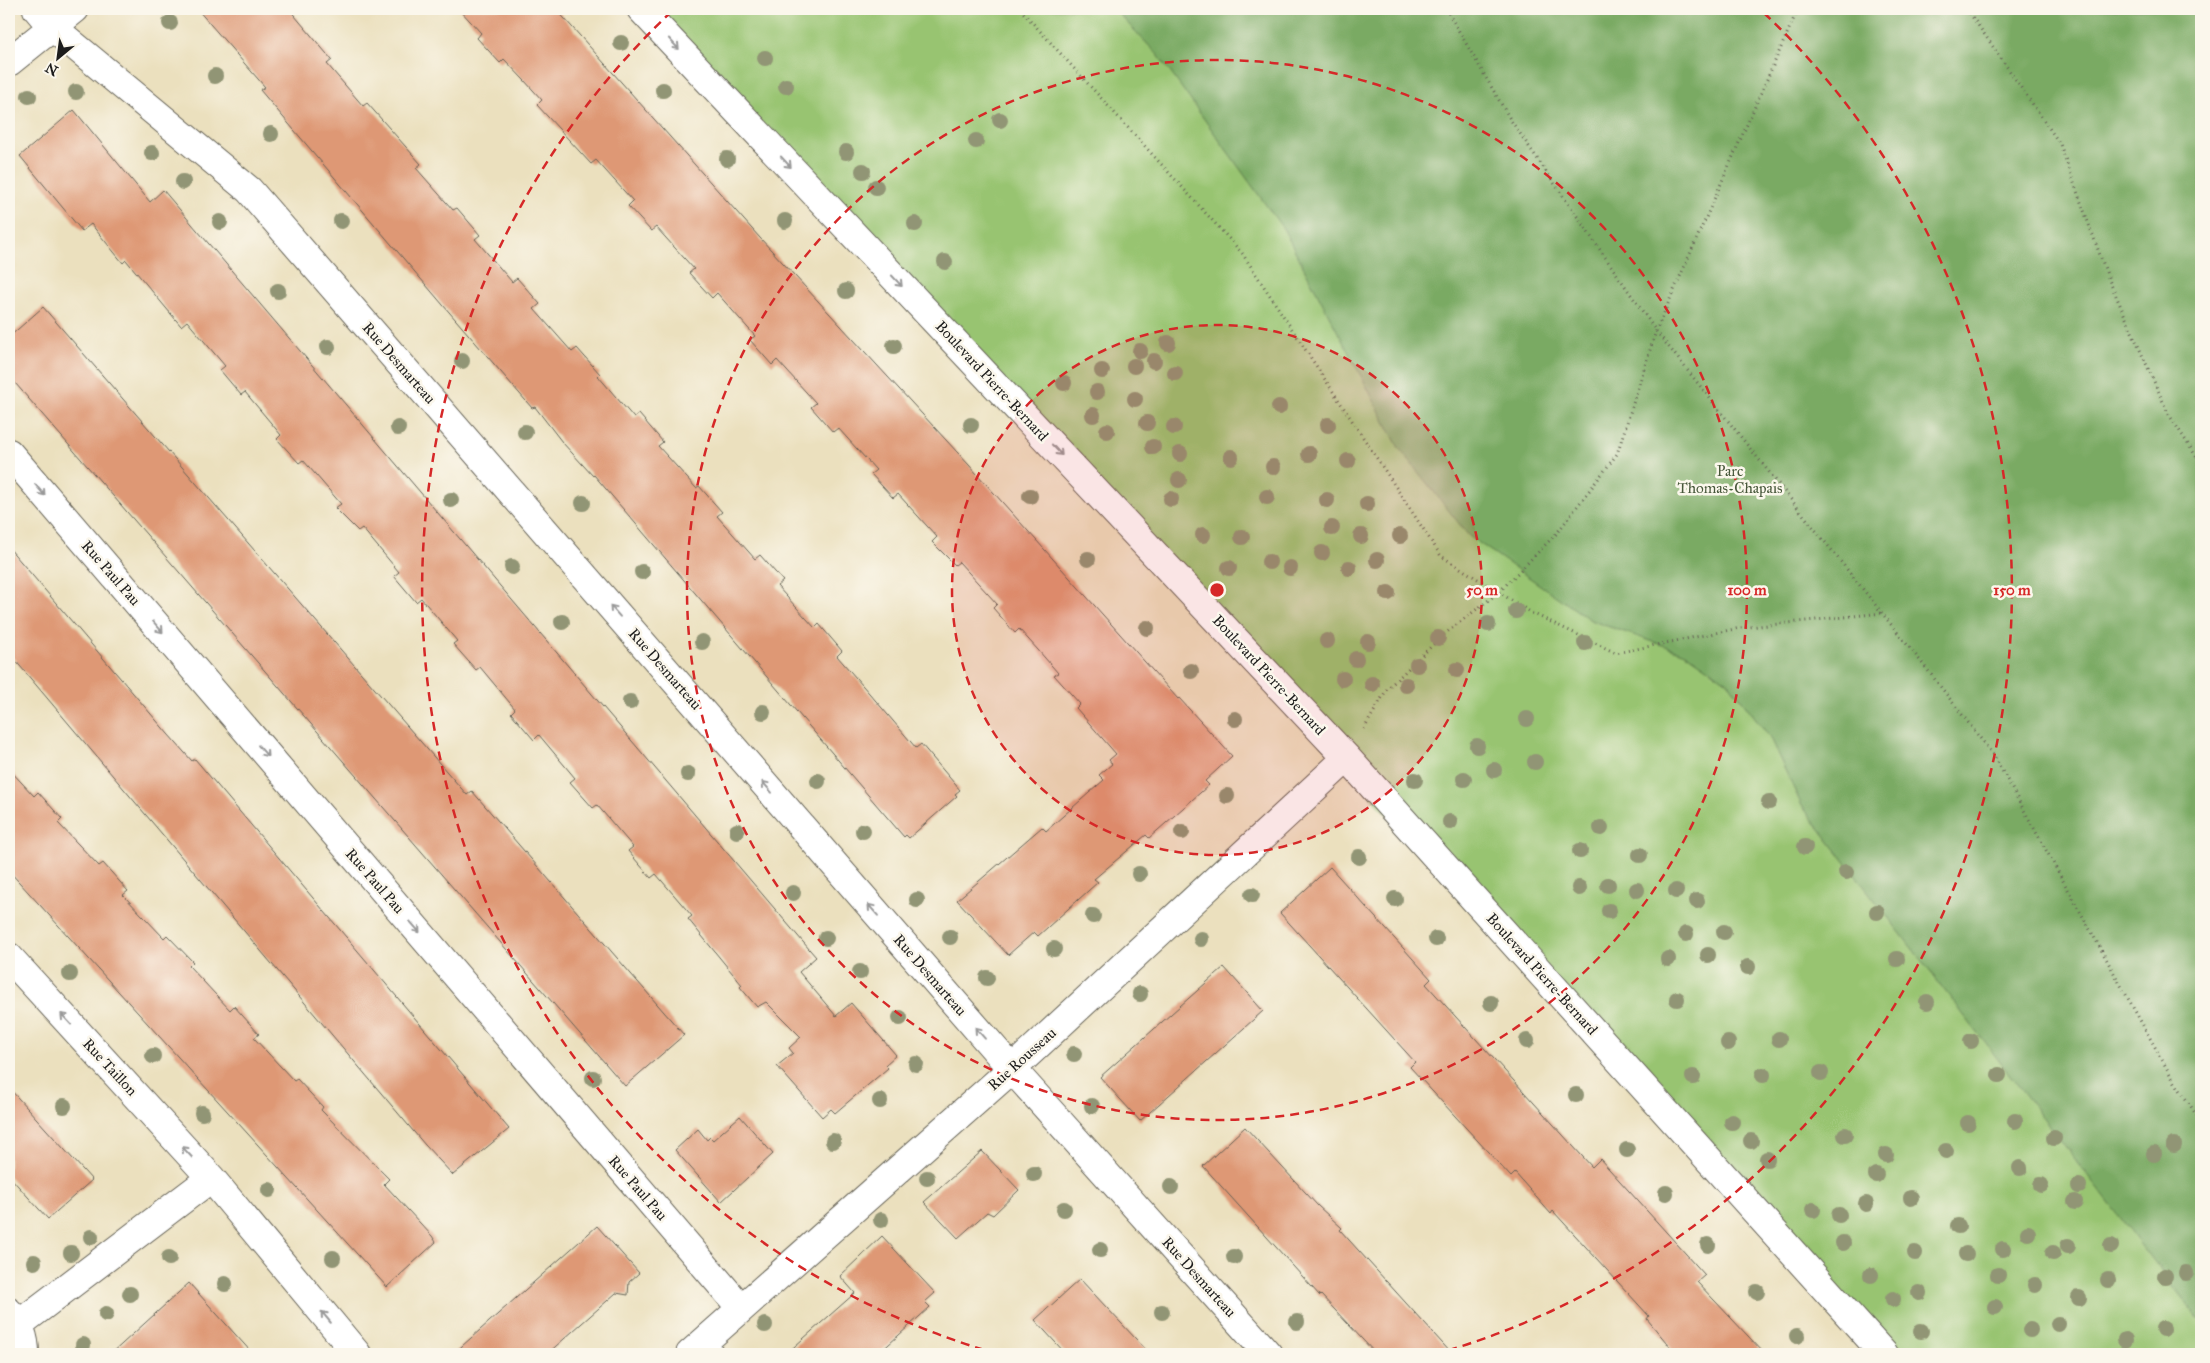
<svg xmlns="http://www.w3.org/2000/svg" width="2210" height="1363" viewBox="0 0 2210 1363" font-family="'IM FELL Great Primer',serif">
<rect width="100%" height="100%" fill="#fbf7ec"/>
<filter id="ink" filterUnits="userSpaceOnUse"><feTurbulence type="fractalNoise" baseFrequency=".02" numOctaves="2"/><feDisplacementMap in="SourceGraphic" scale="10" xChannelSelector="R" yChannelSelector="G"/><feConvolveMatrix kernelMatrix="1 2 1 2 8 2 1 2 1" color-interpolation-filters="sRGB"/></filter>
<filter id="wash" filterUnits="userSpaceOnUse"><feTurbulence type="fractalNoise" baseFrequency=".0096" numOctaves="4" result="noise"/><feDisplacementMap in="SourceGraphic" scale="20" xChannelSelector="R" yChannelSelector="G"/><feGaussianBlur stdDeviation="1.12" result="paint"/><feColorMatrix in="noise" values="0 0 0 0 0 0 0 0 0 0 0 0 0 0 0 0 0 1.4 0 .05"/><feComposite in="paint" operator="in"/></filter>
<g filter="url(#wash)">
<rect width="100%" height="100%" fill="#ebe0be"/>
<path fill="#98c471" stroke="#5a7046" d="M 641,9 L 2201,9 L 2201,1354 L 1886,1354 Z"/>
<path fill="#7aaa63" stroke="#4b6340" d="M 1114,9 L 2201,9 L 2201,1322 L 1802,806 L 1769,736 L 1729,683 L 1686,653 L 1592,621 L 1469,536 L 1399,448 L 1284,230 L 1158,55 Z"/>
<g id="blocks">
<path fill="#de9875" d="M 197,9 L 289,9 L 332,60 L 327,64 L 363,106 L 367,103 L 421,164 L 416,168 L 453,210 L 457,208 L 480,235 L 475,239 L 512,282 L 517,278 L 540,304 L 534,309 L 572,352 L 577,348 L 600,374 L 598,376 L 634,418 L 639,414 L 663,442 L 658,446 L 696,488 L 699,486 L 722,512 L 717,516 L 755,559 L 760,555 L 783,581 L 777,586 L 815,628 L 819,624 L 842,651 L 837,656 L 882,708 L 916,748 L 921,744 L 960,790 L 955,794 L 957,796 L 909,838 L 906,835 L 904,837 L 594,475 L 593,476 L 562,442 L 535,407 L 532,408 L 443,305 L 260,90 L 265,87 Z
M 459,9 L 556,9 L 760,238 L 969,465 L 1178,699 L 1179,698 L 1232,756 L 1205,781 L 1209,785 L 1149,838 L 1146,835 L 1094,879 L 1098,882 L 1038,936 L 1034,932 L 1008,955 L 957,900 L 1042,827 L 1046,831 L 1089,793 L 1104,780 L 1099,775 L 1112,764 L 1109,760 L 1116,754 L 1076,708 L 1080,704 L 1054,675 L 1058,673 L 1038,650 L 1019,629 L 1015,633 L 993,608 L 997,604 L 959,562 L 955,565 L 932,542 L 937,537 L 898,494 L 893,498 L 871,474 L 876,470 L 838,428 L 833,432 L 811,407 L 816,403 L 777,360 L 772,365 L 750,340 L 755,336 L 717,293 L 712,298 L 689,273 L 694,269 L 656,227 L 651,231 L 628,206 L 633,201 L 596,160 L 591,164 L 537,105 L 542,100 L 524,80 L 504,59 L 500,63 L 477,38 L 481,33 Z
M 74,110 L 150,202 L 163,190 L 803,942 L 816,957 L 799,972 L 836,1016 L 851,1003 L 896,1055 L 885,1065 L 888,1068 L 835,1113 L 831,1109 L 822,1117 L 777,1066 L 793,1053 L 789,1048 L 801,1037 L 766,1002 L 757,1007 L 740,987 L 742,985 L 688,919 L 692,916 L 656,874 L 651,878 L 628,851 L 633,847 L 597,805 L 593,808 L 570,782 L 575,778 L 539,735 L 534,740 L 511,713 L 515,709 L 480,667 L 476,670 L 453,644 L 457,641 L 421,598 L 416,602 L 394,576 L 399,572 L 362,528 L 358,531 L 335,508 L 341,504 L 303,460 L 299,463 L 277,439 L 281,435 L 245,392 L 241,395 L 220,370 L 225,366 L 187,321 L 181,326 L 126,260 L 123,263 L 91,224 L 82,231 L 20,156 Z
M 43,307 L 467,795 L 472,791 L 684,1035 L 625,1086 L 9,376 L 9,337 Z
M 9,548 L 168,734 L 192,761 L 195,759 L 509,1129 L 453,1175 L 425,1145 L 9,653 Z
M 9,769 L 34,796 L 38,792 L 62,819 L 58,823 L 99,866 L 103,863 L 128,891 L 123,895 L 164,938 L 167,935 L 193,962 L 189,966 L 230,1010 L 234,1006 L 259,1034 L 254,1038 L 294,1081 L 297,1079 L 323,1107 L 321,1110 L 389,1179 L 384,1184 L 432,1236 L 436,1242 L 387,1287 L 9,871 Z
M 1330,867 L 1431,979 L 1426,984 L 1592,1167 L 1600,1159 L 1705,1275 L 1697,1282 L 1765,1354 L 1676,1354 L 1647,1319 L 1649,1316 L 1553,1211 L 1551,1214 L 1515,1173 L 1511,1177 L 1410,1067 L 1415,1062 L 1280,913 Z
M 1224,967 L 1263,1011 L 1140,1121 L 1100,1077 Z
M 9,1088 L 92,1180 L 48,1219 L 9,1176 Z
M 740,1116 L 773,1154 L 721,1202 L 675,1150 L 698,1129 L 707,1140 L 710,1137 L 713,1140 Z
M 1245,1127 L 1318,1206 L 1342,1228 L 1340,1230 L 1452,1354 L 1376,1354 L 1321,1295 L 1320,1296 L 1203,1166 Z
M 982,1151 L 1019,1190 L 993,1215 L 987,1212 L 958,1238 L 924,1202 Z
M 597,1226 L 639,1273 L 629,1282 L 628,1295 L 616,1293 L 547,1354 L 453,1354 Z
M 882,1236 L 935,1293 L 925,1302 L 930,1307 L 878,1354 L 786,1354 L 855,1293 L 840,1276 Z
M 1080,1279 L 1107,1308 L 1150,1354 L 1066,1354 L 1035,1320 Z
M 189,1283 L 253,1354 L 111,1354 Z"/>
</g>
</g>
<g filter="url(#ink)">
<use href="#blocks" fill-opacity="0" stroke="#646155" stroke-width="1"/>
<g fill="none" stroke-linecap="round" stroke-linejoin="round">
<defs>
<path id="minor" d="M 37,9 L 52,27 L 249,190 L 1012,1069 L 1268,1354
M 641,9 L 1347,758 L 1884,1354
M 9,62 L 75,9
M 9,453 L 741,1308
M 9,957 L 211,1178 L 357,1354
M 9,1312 C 20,1325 25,1337 25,1354
M 19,1324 L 211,1178
M 690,1354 L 1012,1069 L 1347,758"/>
</defs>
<use href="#minor" stroke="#646155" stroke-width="30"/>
<path stroke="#646155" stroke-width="3" stroke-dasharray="1 4" stroke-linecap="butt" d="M 1020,9 L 1242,253 L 1441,556 L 1532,613 L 1616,653 L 1740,628 L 1882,613
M 1446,9 L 1510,119 L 1656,331 L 1930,673 L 1994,756 L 2171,1076 L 2201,1122
M 1967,9 L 2060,144 L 2109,280 L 2168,413 L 2201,464
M 1364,729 L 1387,689 L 1442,636 L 1499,592 L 1557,533 L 1617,454 L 1656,331 L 1798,9"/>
<use href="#minor" stroke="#fff" stroke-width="28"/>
</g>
<g fill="#919575">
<circle cx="170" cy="23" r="8"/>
<circle cx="621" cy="43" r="8"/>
<circle cx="765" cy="58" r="8"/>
<circle cx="215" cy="76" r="8"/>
<circle cx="786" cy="86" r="8"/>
<circle cx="663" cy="90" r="8"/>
<circle cx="76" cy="92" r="8"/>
<circle cx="29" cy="96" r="8"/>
<circle cx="1000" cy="120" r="8"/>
<circle cx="271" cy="134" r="8"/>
<circle cx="976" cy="141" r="8"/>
<circle cx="846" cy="152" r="8"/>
<circle cx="152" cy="153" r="8"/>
<circle cx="727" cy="159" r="8"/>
<circle cx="863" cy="171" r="8"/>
<circle cx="183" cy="182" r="8"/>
<circle cx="876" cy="187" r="8"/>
<circle cx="341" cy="221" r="8"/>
<circle cx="785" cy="221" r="8"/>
<circle cx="220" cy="222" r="8"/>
<circle cx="915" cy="224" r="8"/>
<circle cx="945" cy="262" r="8"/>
<circle cx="278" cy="291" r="8"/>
<circle cx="846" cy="291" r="8"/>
<circle cx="1168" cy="343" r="8"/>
<circle cx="894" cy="346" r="8"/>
<circle cx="328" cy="347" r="8"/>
<circle cx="1140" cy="351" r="8"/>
<circle cx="462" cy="361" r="8"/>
<circle cx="1154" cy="361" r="8"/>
<circle cx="1134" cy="366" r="8"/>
<circle cx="1102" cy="371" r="8"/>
<circle cx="1175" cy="373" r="8"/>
<circle cx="1064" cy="383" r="8"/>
<circle cx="1097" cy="392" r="8"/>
<circle cx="1135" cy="399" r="8"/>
<circle cx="1279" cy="407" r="8"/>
<circle cx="1093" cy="415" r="8"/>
<circle cx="1147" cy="423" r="8"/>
<circle cx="971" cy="425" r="8"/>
<circle cx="1328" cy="425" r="8"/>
<circle cx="1174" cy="427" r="8"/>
<circle cx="398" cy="428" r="8"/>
<circle cx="1107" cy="431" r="8"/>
<circle cx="525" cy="432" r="8"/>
<circle cx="1153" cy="447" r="8"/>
<circle cx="1180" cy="454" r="8"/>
<circle cx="1309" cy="454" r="8"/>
<circle cx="1231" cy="457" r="8"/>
<circle cx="1348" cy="461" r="8"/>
<circle cx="1273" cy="467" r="8"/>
<circle cx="1179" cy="480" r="8"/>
<circle cx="1030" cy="496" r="8"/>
<circle cx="1267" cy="497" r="8"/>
<circle cx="1171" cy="499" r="8"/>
<circle cx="451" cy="500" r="8"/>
<circle cx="1327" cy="500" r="8"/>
<circle cx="583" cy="503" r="8"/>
<circle cx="1367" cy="504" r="8"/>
<circle cx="1332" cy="528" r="8"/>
<circle cx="1203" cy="535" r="8"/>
<circle cx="1361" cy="536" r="8"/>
<circle cx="1400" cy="536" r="8"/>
<circle cx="1242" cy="537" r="8"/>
<circle cx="1322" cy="553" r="8"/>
<circle cx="1088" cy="559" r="8"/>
<circle cx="1377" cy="560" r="8"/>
<circle cx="1269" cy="562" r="8"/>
<circle cx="512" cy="567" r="8"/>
<circle cx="1229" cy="568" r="8"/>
<circle cx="1290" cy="568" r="8"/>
<circle cx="1349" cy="568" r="8"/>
<circle cx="642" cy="572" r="8"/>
<circle cx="1388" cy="593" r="8"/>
<circle cx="1516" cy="611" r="8"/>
<circle cx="562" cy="622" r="8"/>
<circle cx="1488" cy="624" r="8"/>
<circle cx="1147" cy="628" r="8"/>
<circle cx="1438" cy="638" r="8"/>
<circle cx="1327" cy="641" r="8"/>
<circle cx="702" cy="642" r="8"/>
<circle cx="1368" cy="642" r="8"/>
<circle cx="1585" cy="643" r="8"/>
<circle cx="1356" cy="659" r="8"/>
<circle cx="1417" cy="665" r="8"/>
<circle cx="1457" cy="670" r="8"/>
<circle cx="1191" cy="671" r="8"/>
<circle cx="1343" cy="679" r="8"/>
<circle cx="1372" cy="684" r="8"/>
<circle cx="1406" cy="685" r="8"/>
<circle cx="630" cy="702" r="8"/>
<circle cx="763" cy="712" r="8"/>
<circle cx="1235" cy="719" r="8"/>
<circle cx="1527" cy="719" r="8"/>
<circle cx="1477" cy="746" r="8"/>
<circle cx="1535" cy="762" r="8"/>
<circle cx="1494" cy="770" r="8"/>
<circle cx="688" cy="774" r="8"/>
<circle cx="1464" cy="779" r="8"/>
<circle cx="1415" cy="780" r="8"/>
<circle cx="818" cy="781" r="8"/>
<circle cx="1227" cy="796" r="8"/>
<circle cx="1769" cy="802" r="8"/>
<circle cx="1450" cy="822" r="8"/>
<circle cx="1601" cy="828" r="8"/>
<circle cx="737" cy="831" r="8"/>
<circle cx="863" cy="831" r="8"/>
<circle cx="1182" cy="832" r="8"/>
<circle cx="1805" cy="847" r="8"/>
<circle cx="1580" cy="851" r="8"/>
<circle cx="1640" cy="855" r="8"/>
<circle cx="1359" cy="857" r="8"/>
<circle cx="1846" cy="872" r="8"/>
<circle cx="1139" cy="874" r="8"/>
<circle cx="1608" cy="885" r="8"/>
<circle cx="1579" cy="888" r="8"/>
<circle cx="1637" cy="890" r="8"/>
<circle cx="1676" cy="891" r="8"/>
<circle cx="793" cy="893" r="8"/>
<circle cx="1252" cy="895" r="8"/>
<circle cx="1395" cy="899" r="8"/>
<circle cx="917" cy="900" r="8"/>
<circle cx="1697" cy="901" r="8"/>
<circle cx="1609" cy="911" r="8"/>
<circle cx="1877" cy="912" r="8"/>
<circle cx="1093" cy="916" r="8"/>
<circle cx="1724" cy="932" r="8"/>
<circle cx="1686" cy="934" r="8"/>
<circle cx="950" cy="937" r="8"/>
<circle cx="826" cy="938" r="8"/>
<circle cx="1201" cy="939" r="8"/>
<circle cx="1436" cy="939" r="8"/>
<circle cx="1054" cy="949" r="8"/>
<circle cx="1708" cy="955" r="8"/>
<circle cx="1668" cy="959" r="8"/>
<circle cx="1897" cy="959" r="8"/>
<circle cx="1748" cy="967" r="8"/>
<circle cx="860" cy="972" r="8"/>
<circle cx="70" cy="974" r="8"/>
<circle cx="987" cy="978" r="8"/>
<circle cx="1140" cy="994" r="8"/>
<circle cx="1677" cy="999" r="8"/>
<circle cx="1927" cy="1002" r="8"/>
<circle cx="1491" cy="1003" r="8"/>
<circle cx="900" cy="1018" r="8"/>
<circle cx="1779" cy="1039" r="8"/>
<circle cx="1527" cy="1041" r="8"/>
<circle cx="1971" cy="1041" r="8"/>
<circle cx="1728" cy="1043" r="8"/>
<circle cx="1074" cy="1054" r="8"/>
<circle cx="153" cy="1056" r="8"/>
<circle cx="916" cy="1064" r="8"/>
<circle cx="1821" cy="1073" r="8"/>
<circle cx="1763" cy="1075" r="8"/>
<circle cx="1999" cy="1075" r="8"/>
<circle cx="1693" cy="1077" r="8"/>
<circle cx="593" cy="1078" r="8"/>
<circle cx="1576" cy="1095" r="8"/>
<circle cx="880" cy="1101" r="8"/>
<circle cx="64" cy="1106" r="8"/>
<circle cx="1092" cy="1106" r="8"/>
<circle cx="202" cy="1113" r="8"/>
<circle cx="2015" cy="1121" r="8"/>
<circle cx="1732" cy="1122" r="8"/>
<circle cx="1968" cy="1123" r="8"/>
<circle cx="1845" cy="1135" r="8"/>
<circle cx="2054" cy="1138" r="8"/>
<circle cx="833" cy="1141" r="8"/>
<circle cx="1751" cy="1141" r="8"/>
<circle cx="2174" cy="1145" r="8"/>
<circle cx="1627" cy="1150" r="8"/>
<circle cx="1946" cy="1151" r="8"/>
<circle cx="2154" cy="1154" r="8"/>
<circle cx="1886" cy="1155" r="8"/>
<circle cx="1767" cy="1159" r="8"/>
<circle cx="2020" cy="1168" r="8"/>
<circle cx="1034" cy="1174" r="8"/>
<circle cx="1876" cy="1175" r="8"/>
<circle cx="927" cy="1178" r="8"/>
<circle cx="2041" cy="1185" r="8"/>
<circle cx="2079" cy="1186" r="8"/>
<circle cx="1171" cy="1187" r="8"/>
<circle cx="269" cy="1190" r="8"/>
<circle cx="1666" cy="1193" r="8"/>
<circle cx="1911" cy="1198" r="8"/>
<circle cx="2075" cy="1202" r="8"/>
<circle cx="1866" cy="1204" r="8"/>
<circle cx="1064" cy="1209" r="8"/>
<circle cx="1813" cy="1210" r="8"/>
<circle cx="1839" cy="1215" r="8"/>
<circle cx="881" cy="1220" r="8"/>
<circle cx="1958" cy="1226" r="8"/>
<circle cx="2028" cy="1233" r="8"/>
<circle cx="91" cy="1237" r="8"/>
<circle cx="1843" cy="1243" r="8"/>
<circle cx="1708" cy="1245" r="8"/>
<circle cx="2068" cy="1246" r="8"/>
<circle cx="2111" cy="1246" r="8"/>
<circle cx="2003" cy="1249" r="8"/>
<circle cx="1100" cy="1250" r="8"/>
<circle cx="71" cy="1253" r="8"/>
<circle cx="1915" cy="1253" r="8"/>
<circle cx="2053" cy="1253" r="8"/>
<circle cx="1966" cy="1254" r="8"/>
<circle cx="1234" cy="1257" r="8"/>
<circle cx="169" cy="1258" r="8"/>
<circle cx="333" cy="1258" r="8"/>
<circle cx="34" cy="1262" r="8"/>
<circle cx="2186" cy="1273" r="8"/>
<circle cx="1871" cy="1275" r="8"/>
<circle cx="1998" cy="1275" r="8"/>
<circle cx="2165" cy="1276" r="8"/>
<circle cx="2108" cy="1280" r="8"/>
<circle cx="225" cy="1284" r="8"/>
<circle cx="2035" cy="1285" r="8"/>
<circle cx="1757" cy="1292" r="8"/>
<circle cx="1919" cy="1293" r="8"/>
<circle cx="130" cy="1294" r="8"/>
<circle cx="2079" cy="1298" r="8"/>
<circle cx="1893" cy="1299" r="8"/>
<circle cx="1995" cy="1307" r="8"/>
<circle cx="1162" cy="1312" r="8"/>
<circle cx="106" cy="1314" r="8"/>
<circle cx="1297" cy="1322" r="8"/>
<circle cx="2058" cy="1324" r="8"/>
<circle cx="765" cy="1325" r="8"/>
<circle cx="2163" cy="1329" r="8"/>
<circle cx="2030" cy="1330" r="8"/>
<circle cx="1921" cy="1331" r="8"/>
<circle cx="1797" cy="1336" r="8"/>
<circle cx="2125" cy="1340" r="8"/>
<circle cx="83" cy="1345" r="8"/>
</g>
<defs><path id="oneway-shaft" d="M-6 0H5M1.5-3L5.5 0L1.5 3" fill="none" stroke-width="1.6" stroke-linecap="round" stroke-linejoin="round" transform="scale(1.25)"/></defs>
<g stroke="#999">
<use href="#oneway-shaft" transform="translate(674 44) rotate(47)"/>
<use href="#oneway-shaft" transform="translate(786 162) rotate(47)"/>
<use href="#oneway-shaft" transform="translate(897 281) rotate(47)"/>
<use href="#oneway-shaft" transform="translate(1057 450) rotate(47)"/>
<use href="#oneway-shaft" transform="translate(40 490) rotate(49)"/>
<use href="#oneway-shaft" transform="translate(615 611) rotate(-131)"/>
<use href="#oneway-shaft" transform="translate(158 627) rotate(49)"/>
<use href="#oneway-shaft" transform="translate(263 751) rotate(49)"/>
<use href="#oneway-shaft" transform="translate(767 787) rotate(-131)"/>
<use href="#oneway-shaft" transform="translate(873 910) rotate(-131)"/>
<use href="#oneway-shaft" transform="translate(415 927) rotate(49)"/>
<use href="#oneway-shaft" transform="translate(66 1019) rotate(-133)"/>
<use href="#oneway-shaft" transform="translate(980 1033) rotate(-131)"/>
<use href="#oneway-shaft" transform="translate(187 1152) rotate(-133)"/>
<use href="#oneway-shaft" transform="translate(326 1317) rotate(-130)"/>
</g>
</g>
<circle cx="1217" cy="590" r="265" fill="#d62828" fill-opacity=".12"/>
<g fill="none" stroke="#d62828" stroke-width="2.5" stroke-dasharray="9 6">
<circle cx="1217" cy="590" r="265"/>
<circle cx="1217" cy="590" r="530"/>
<path d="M998 1354A795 795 0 0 1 670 13M1764 13A795 795 0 0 1 1436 1354"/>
</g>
<g text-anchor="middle" stroke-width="5" stroke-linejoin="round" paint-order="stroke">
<g font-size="15" fill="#1c1c1c" stroke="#fbf7ec">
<text transform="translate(399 363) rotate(49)" y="5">Rue Desmarteau</text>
<text transform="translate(992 381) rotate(47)" y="5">Boulevard Pierre-Bernard</text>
<text transform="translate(111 573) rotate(49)" y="5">Rue Paul Pau</text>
<text transform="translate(665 669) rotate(49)" y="5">Rue Desmarteau</text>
<text transform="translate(1269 675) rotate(47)" y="5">Boulevard Pierre-Bernard</text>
<text transform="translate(375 881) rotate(49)" y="5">Rue Paul Pau</text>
<text transform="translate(1542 974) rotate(48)" y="5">Boulevard Pierre-Bernard</text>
<text transform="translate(930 975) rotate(49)" y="5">Rue Desmarteau</text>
<text transform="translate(1022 1059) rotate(-42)" y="5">Rue Rousseau</text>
<text transform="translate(110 1067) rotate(47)" y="5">Rue Taillon</text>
<text transform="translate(638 1188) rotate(49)" y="5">Rue Paul Pau</text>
<text transform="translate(1199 1277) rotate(48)" y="5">Rue Desmarteau</text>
</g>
<g font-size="15" fill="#47573a" stroke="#fbf7ec">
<text x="1730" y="476">Parc<tspan x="1730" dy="17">Thomas-Chapais</tspan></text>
</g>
</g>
<circle cx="1217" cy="590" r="8" fill="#d62828" stroke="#fbf7ec" stroke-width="2.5"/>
<g font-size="15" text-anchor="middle" font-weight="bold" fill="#d62828" stroke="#fbf7ec" stroke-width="5" stroke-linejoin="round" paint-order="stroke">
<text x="1482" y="595">50 m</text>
<text x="1747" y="595">100 m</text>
<text x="2012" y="595">150 m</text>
</g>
<rect width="2210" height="1363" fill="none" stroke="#fbf7ec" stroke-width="30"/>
<g transform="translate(58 58) rotate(209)" stroke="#fbf7ec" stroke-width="4" paint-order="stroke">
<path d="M0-4L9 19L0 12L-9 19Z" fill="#1c1c1c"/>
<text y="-8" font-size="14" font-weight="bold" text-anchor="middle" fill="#1c1c1c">N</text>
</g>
</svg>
